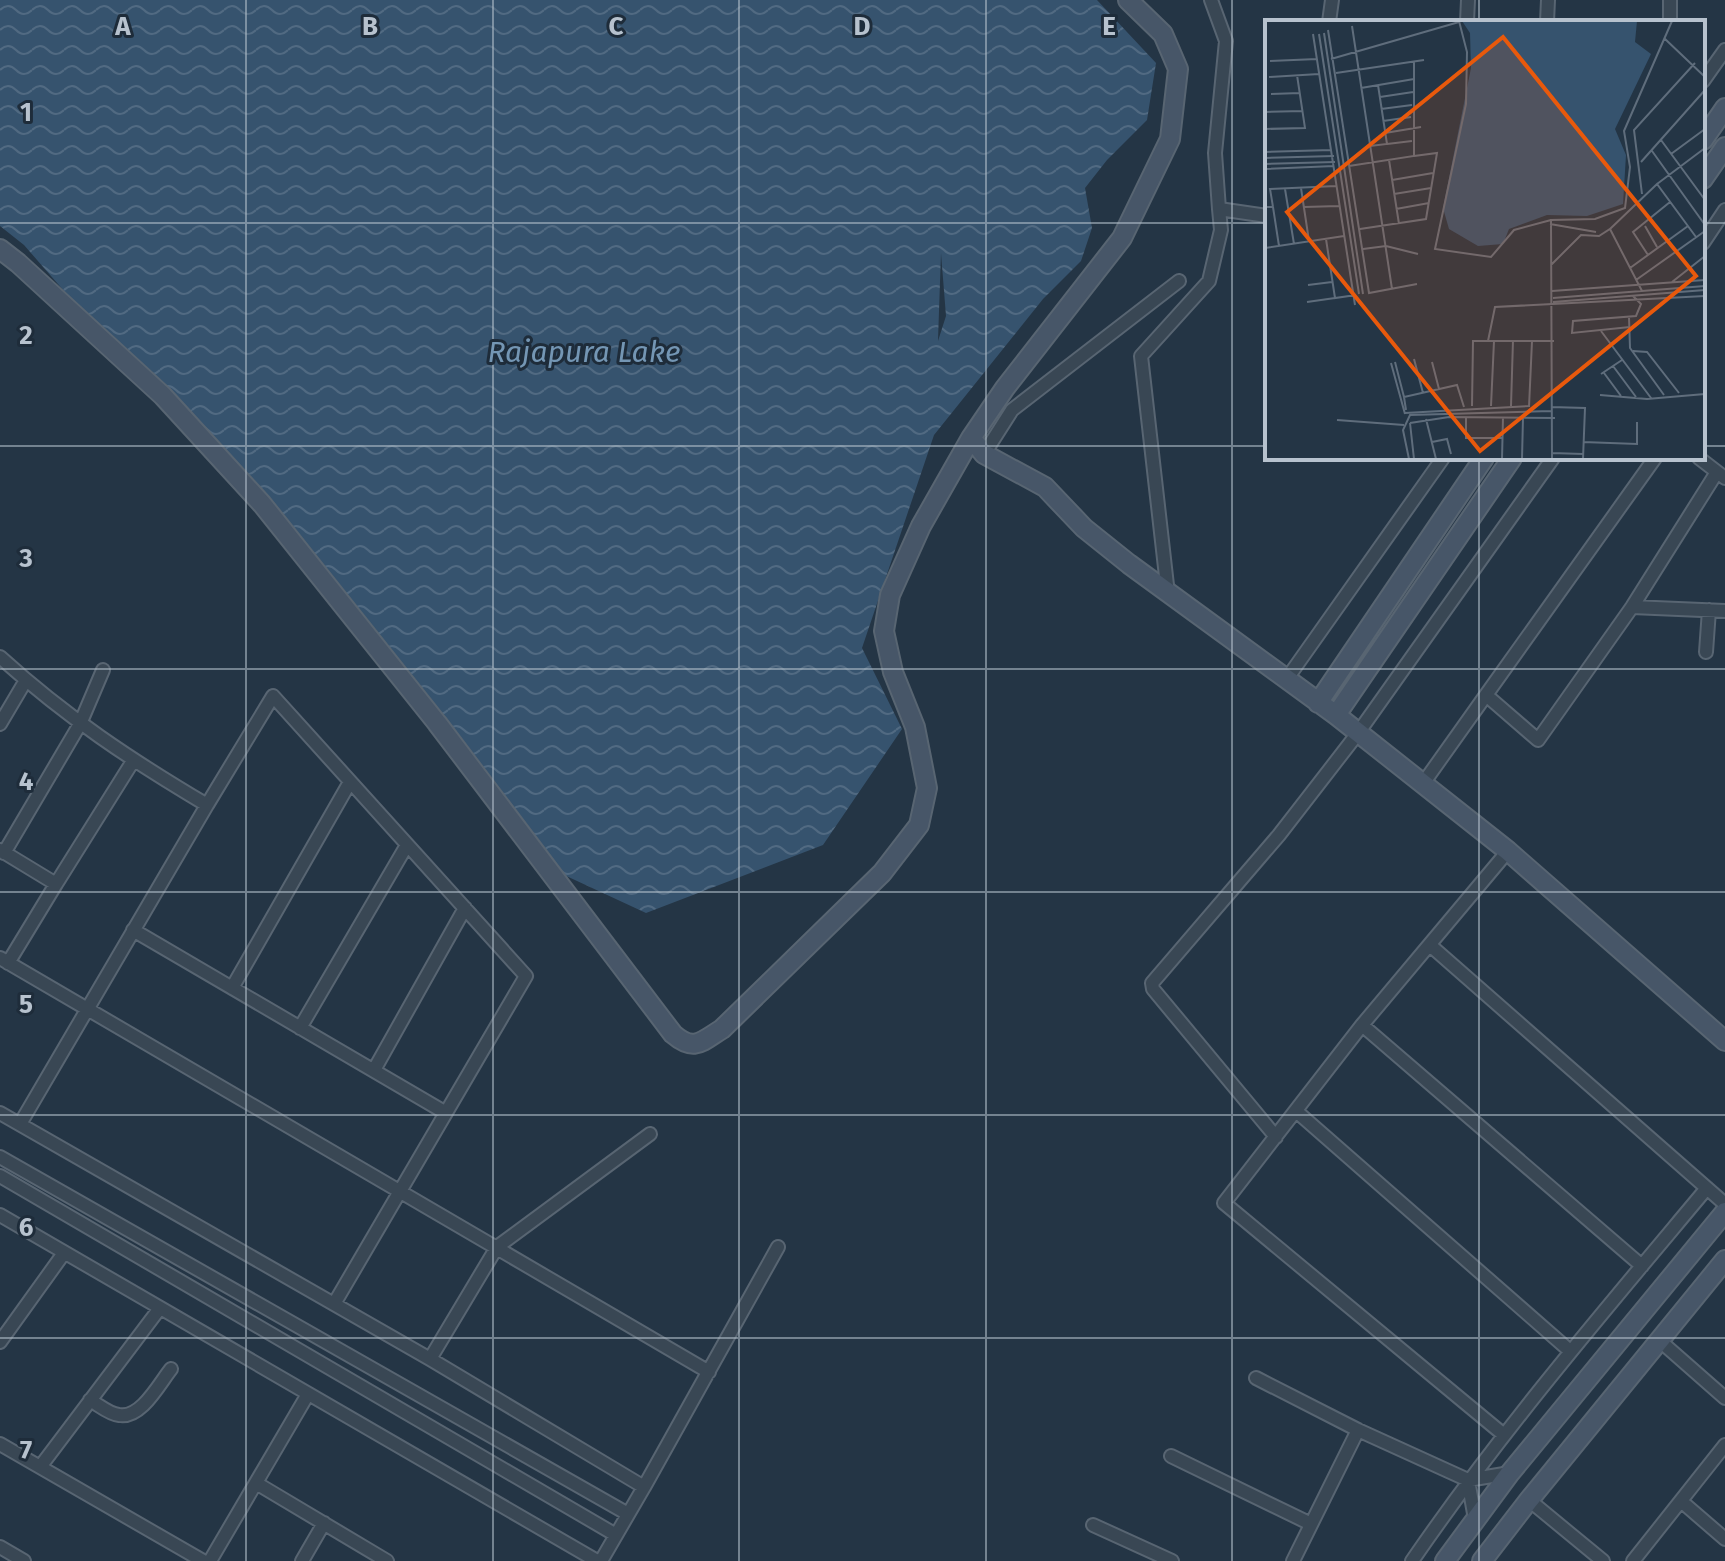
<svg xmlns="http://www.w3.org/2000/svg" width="1725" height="1561" viewBox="0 0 1725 1561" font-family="'Fira Sans',sans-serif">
<defs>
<pattern id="water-waves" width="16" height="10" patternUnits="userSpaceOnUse" patternTransform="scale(2)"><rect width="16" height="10" fill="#36536e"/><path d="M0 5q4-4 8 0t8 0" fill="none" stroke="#516a82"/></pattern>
</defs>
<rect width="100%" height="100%" fill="#243545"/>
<path fill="url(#water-waves)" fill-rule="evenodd" d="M 0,0 L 1097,0 L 1156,63 L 1147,120 L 1107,160 L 1085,188 L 1092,228 L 1081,261 L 1043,299 L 934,435 L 862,648 L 902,729 L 823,845 L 646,913 L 534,861 L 394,670 L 24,245 L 0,226 ZM 941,253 L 946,316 L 938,341 L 938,340 Z"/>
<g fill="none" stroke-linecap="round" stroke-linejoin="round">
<defs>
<path id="street" d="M 1211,0 L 1226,41 L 1215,153 L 1219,209
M 1329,22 L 1332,0
M 1467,22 L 1468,0
M 1547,22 L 1548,0
M 1670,22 L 1670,0
M 1703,81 L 1725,50
M 1703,243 L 1725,210
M 984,454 L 1012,410 L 1179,281
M 1655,458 L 1486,695 L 1538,740 L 1632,607 L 1717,472
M 1699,458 L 1725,478
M 1168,594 L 1141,356 L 1209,281 L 1221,230 L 1219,209 L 1267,216
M 1632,607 L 1725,611
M 1706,652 L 1709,610
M 0,657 C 66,717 131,760 207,805 L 20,1124
M 1286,680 L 1443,458
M 0,724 L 26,680
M 1422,785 L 1486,695
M 207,805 L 273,696 L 526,976 L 334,1304
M 0,850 L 56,884 L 8,963
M 4,853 L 80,724 L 103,670
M 56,884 L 133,761
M 133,930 L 446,1113
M 1431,946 L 1725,1204
M 0,958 L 709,1372
M 232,988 L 350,782
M 1362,1025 L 1642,1266
M 300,1028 L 407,845
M 374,1070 L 465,908
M 1296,1111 L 1570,1351
M 0,1113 L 430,1359 L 644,1487 L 778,1247
M 1276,1137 L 1153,989 L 1152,983 L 1279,835 L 1358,733 L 1553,458
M 0,1157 L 628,1514
M 0,1176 L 616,1535
M 0,1215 L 597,1561
M 1659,1340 L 1725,1398
M 0,1342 L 64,1253
M 430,1359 L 497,1247 L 650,1134
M 1256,1378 L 1358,1430
M 90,1400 C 99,1405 109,1414 119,1415 C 141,1419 159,1384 171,1369
M 1504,1435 L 1224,1203 L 1362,1025 L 1508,851
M 0,1444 L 203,1561
M 1171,1456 L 1311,1524
M 40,1467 L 160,1308
M 1468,1480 L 1475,1519
M 256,1483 L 387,1561
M 1529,1500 L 1603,1561
M 1681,1501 L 1725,1539
M 1093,1525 L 1172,1561
M 0,1547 L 24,1561
M 210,1561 L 308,1394
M 302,1561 L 324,1523
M 601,1561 L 644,1487
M 1293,1561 L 1358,1430 L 1468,1480 L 1510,1473
M 1412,1561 C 1502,1430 1605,1310 1707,1188
M 1633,1561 L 1725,1445"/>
<path id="secondary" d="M 1128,0 L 1163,34 L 1178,69 L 1170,139 L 1122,238 L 1005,388 L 971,438 L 984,454 L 1045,487 L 1084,528 L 1129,564 L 1336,715 L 1508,851 L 1725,1041
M 1703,140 L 1725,108
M 1703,179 L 1725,147
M 0,249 L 18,263 L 163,396 L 262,504 L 437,723 L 673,1034 C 694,1052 701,1042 722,1029 L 882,873 L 919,825 L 927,788 L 915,727 L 893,672 L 884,631 L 890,595 L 921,526 L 971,438
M 1318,703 L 1484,458
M 1336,715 L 1512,458
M 1445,1561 L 1510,1473 L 1725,1212
M 1482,1561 L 1529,1500 L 1725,1260"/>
</defs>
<use href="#street" stroke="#586572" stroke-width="16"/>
<use href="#secondary" stroke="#586572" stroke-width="22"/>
<use href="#street" stroke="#394754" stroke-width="12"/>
<use href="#secondary" stroke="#475668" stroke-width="18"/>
</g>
<path fill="none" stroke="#b7c2ce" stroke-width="2" stroke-opacity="0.55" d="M 246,0 L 246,1561M 493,0 L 493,1561M 739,0 L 739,1561M 986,0 L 986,1561M 1232,0 L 1232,1561M 1479,0 L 1479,22M 0,223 L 1267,223M 1703,223 L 1725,223M 0,446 L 1267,446M 1703,446 L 1725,446M 1479,458 L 1479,1561M 0,669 L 1725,669M 0,892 L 1725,892M 0,1115 L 1725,1115M 0,1338 L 1725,1338"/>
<g text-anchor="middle" stroke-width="6" stroke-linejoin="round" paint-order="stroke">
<g font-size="30" font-style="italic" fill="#7496b4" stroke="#1e2c3a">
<text x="584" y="362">Rajapura Lake</text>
</g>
</g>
<g transform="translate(1265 20)">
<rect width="440" height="440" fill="#243545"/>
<path d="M 197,1 L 372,1 L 370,22 L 386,34 L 350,109 L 361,135 L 358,184 L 322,196 L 282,195 L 244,209 L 238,224 L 213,226 L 184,209 L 178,188 L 206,48 L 205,13 Z" fill="#36536e"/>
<path fill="none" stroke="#5f6d7c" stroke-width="2" d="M 194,1 L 202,32 L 201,84 L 170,229 L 226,237 L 249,210 L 286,200M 87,6 L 127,269M 63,10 L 104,273 L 152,264M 59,13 L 98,274M 48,14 L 90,285M 54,14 L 94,274M 399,18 L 440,57M 66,39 L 194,2M 5,41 L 52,39M 71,53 L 159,40M 4,57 L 54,54M 96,68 L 149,59M 6,74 L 35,73M 115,77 L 148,72M 116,89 L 147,85M 0,92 L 38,91M 118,101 L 146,97M 0,109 L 40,108 L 32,55M 120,113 L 156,107M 396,120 L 440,180M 122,124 L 147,121M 105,126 L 122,124 L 113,65M 387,131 L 440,205M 0,132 L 66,130M 406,134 L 440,109M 0,138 L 69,136M 124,140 L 134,204M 376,142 L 440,70M 0,144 L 70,142M 84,146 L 149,136 L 149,42M 0,149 L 69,146M 127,160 L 168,153M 392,164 L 440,128M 36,168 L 44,221M 20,169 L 29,224M 129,174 L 166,168M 377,174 L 369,110 L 430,43M 0,187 L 8,187 L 14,226M 8,187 L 5,169 L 71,166M 39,187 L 74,186M 131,189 L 164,183M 285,204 L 331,212M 380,206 L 392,227M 95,209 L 161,199 L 172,133 L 149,136M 345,209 L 392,164 L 431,217M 61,219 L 70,278 L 91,275M 0,228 L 79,216M 98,229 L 121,226 L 153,234M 383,235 L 368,212 L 405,182M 286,245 L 316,215 L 334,216 L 345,209 L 377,271M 365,248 L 423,206M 371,260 L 440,211M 407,262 L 440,236M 43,265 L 67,262M 287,271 L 440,260M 288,278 L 440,266M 42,282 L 70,278M 288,282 L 440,270M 364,297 L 365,328 L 399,375M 365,307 L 307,313 L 308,301 L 371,296 L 376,284 L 368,276M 336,311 L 386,378M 223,321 L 230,287 L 440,276M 368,331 L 382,332 L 414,373M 149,339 L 158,373M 130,342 L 139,377M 167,342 L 174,369M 126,343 L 140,394M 348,346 L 371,377M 339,353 L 356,376M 336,354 L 357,340M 335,375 L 382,379 L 440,374M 207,386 L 208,321 L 289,321M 226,386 L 229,321M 246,386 L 248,320M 264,387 L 267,321M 286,387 L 320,388 L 318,439M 141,390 L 139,377 L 192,365 L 199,387M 140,393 L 264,386M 201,397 L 201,418 L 237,418M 161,399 L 171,439M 72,400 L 139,405M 145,403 L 184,397 L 290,398M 145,403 L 149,439M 167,422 L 182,419 L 186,434M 318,422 L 372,424 L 372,402M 287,433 L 318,434M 144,439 L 138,410 L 145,395 L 286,391M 237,439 L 238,397M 257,439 L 258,397M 287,439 L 286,200 L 330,199 L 360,188 L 365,147 L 359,111 L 407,1"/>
<path fill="#e8590c" fill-opacity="0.15" stroke="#e8590c" stroke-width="4" d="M 238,17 L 431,256 L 215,431 L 22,192 Z"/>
<rect width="440" height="440" fill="none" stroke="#b7c2ce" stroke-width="4"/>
</g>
<g font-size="26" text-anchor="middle" font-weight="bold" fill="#b7c2ce" stroke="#1e2c3a" stroke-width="6" stroke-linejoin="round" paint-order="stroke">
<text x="123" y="35">A</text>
<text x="370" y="35">B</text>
<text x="616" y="35">C</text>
<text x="862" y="35">D</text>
<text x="1109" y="35">E</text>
<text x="26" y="121">1</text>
<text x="26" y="344">2</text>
<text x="26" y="567">3</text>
<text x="26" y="790">4</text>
<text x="26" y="1013">5</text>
<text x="26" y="1236">6</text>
<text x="26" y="1459">7</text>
</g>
</svg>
